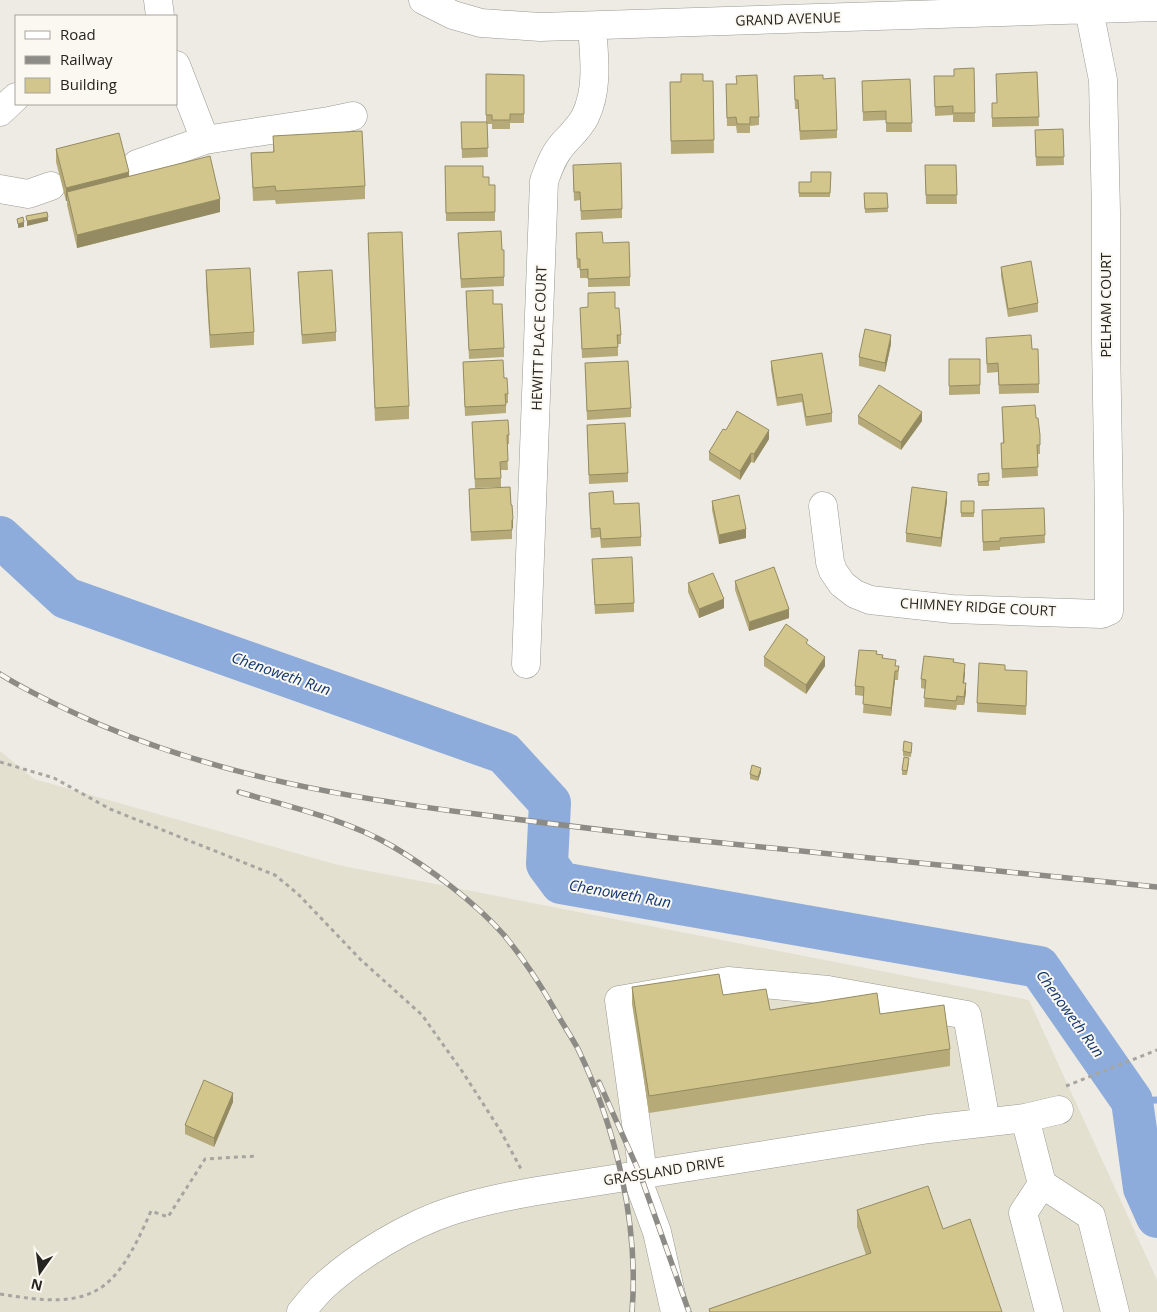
<svg xmlns="http://www.w3.org/2000/svg" width="1157" height="1312" viewBox="0 0 1157 1312" font-family="'Open Sans',sans-serif">
<rect width="100%" height="100%" fill="#edebe3"/>
<path fill="#e3e0d0" d="M 0,751 L 34,779 L 338,865 L 1029,1000 L 1157,1280 L 1157,1312 L 0,1312 Z"/>
<g fill="none" stroke-linecap="round" stroke-linejoin="round">
<path stroke="#8dacdb" stroke-width="7" d="M 1132,1101 L 1157,1100"/>
<path stroke="#8dacdb" stroke-width="42" d="M 0,537 L 66,598 L 504,753 L 550,803 L 547,864 L 561,883 L 1039,967 L 1132,1101 L 1144,1188 L 1157,1217"/>
<defs>
<path id="minor" d="M 158,0 L 160,16
M 423,0 L 453,15 L 481,23 L 540,27 L 1157,7
M 0,112 L 16,97
M 205,140 L 329,121 L 353,116
M 137,164 L 205,140 L 176,65
M 0,189 L 28,194 L 51,186
M 823,506 L 830,562 L 833,571 L 842,584 L 855,594 L 870,600 L 952,609 L 1102,614 L 1109,611 L 1109,514 L 1106,341 L 1106,212 L 1103,80 L 1087,0
M 526,664 L 544,181 C 549,168 553,155 563,144 C 571,135 579,128 585,117 C 599,88 594,56 592,26
M 1025,1118 L 1042,1184 L 1091,1216 L 1115,1312
M 643,1174 L 619,1000 L 728,981 L 828,990 L 967,1015 L 986,1122
M 636,1175 L 657,1232 L 675,1312
M 1042,1184 L 1023,1213 L 1049,1312
M 301,1312 C 308,1304 315,1294 324,1286 C 357,1256 408,1225 451,1211 C 479,1202 508,1196 537,1191 L 929,1129 L 1025,1118 L 1059,1110"/>
</defs>
<use href="#minor" stroke="#9a9991" stroke-width="29"/>
<path stroke="#a7a59f" stroke-width="3" stroke-dasharray="4 4" stroke-linecap="butt" d="M 0,762 L 54,778 L 110,809 L 275,875 L 298,894 L 360,959 L 422,1015 L 462,1071 L 500,1130 L 521,1169
M 1066,1086 L 1157,1050
M 0,1294 C 93,1310 114,1296 151,1211 L 168,1217 L 205,1159 L 257,1156"/>
<use href="#minor" stroke="#fff" stroke-width="28"/>
<defs>
<path id="rail" d="M 0,674 C 32,694 67,710 101,725 C 221,776 348,798 476,814 C 545,823 614,832 683,839 C 841,855 999,871 1157,887
M 239,792 C 290,807 345,819 392,846 C 429,868 475,902 504,935 C 523,958 540,984 555,1010 C 562,1023 571,1036 578,1049 C 616,1128 639,1224 632,1312
M 599,1082 L 640,1174 L 689,1312"/>
</defs>
<use href="#rail" stroke="#8d8b86" stroke-width="5.5"/>
<use href="#rail" stroke="#faf8f0" stroke-width="4" stroke-dasharray="11" stroke-linecap="butt"/>
</g>
<path fill="#b5aa78" d="M 974,68 L 975,122 L 953,122 L 953,115 L 935,116 L 934,76 L 954,76 Z
M 1037,72 L 1039,126 L 992,127 L 992,103 L 997,103 Z
M 486,74 L 524,75 L 524,123 L 510,123 L 510,129 L 492,129 L 492,124 L 487,124 L 488,157 L 462,158 L 461,122 L 486,122 Z
M 794,76 L 823,79 L 837,130 L 837,138 L 800,140 L 798,109 L 795,109 Z
M 910,79 L 912,132 L 886,132 L 886,120 L 863,121 L 862,81 Z
M 703,81 L 713,81 L 714,153 L 671,154 L 670,82 Z
M 726,84 L 759,117 L 759,125 L 750,126 L 750,133 L 737,133 L 736,126 L 727,126 Z
M 1063,129 L 1064,165 L 1036,166 L 1035,130 Z
M 273,136 L 365,186 L 365,199 L 276,204 L 275,200 L 253,201 L 251,153 L 273,152 Z
M 56,149 L 129,176 L 220,212 L 77,248 L 67,205 L 67,201 L 66,201 L 56,162 Z
M 925,165 L 956,165 L 957,204 L 926,204 Z
M 445,166 L 483,177 L 489,185 L 495,185 L 495,221 L 446,221 Z
M 831,172 L 830,197 L 799,197 L 799,182 L 811,182 Z
M 573,174 L 622,209 L 622,218 L 581,220 L 580,200 L 574,201 Z
M 864,193 L 887,193 L 888,212 L 865,213 Z
M 368,233 L 409,406 L 409,419 L 375,421 Z
M 458,233 L 502,250 L 504,250 L 504,286 L 461,288 Z
M 576,233 L 603,243 L 630,277 L 630,286 L 588,287 L 588,278 L 580,278 L 580,268 L 577,268 Z
M 1001,267 L 1038,303 L 1038,312 L 1008,317 L 1001,276 Z
M 206,270 L 254,332 L 254,345 L 210,348 L 206,284 Z
M 298,272 L 336,332 L 336,341 L 302,344 Z
M 466,291 L 493,304 L 504,348 L 504,357 L 469,359 Z
M 588,293 L 615,308 L 621,335 L 621,344 L 618,344 L 618,356 L 582,358 L 580,308 L 588,307 Z
M 891,344 L 885,372 L 859,366 L 859,357 Z
M 986,347 L 1039,384 L 1039,393 L 999,394 L 998,372 L 987,373 Z
M 949,359 L 980,359 L 980,394 L 949,395 Z
M 771,361 L 832,413 L 832,422 L 806,426 L 802,402 L 777,406 L 771,370 Z
M 463,362 L 504,378 L 508,394 L 508,403 L 506,403 L 506,413 L 465,416 Z
M 585,363 L 631,408 L 631,417 L 587,420 Z
M 1002,407 L 1036,418 L 1040,435 L 1040,454 L 1037,454 L 1038,476 L 1002,478 L 1001,452 L 1001,443 L 1003,443 Z
M 858,416 L 922,421 L 901,450 L 858,424 Z
M 472,422 L 509,435 L 509,444 L 507,444 L 508,470 L 501,470 L 501,487 L 475,488 Z
M 587,425 L 628,473 L 628,482 L 589,484 Z
M 769,439 L 754,463 L 751,462 L 740,480 L 709,460 L 709,452 Z
M 989,473 L 989,486 L 978,486 L 978,474 Z
M 469,489 L 511,505 L 513,528 L 512,528 L 512,539 L 471,541 Z
M 589,493 L 614,504 L 641,537 L 641,546 L 601,548 L 600,537 L 591,538 Z
M 712,501 L 746,538 L 719,544 L 712,510 Z
M 947,501 L 941,547 L 906,542 L 906,533 Z
M 961,501 L 974,501 L 974,517 L 961,517 Z
M 1044,508 L 1045,543 L 1000,547 L 1000,550 L 983,551 L 982,510 Z
M 592,559 L 634,603 L 634,612 L 595,614 Z
M 735,581 L 789,618 L 749,631 L 735,590 Z
M 688,583 L 724,608 L 699,618 L 688,592 Z
M 808,645 L 825,666 L 806,694 L 764,666 L 764,657 Z
M 877,654 L 896,666 L 899,666 L 898,680 L 895,680 L 891,716 L 863,713 L 864,696 L 855,695 L 855,686 Z
M 954,662 L 965,673 L 964,683 L 966,692 L 964,705 L 957,705 L 956,710 L 924,707 L 925,689 L 921,688 L 921,679 Z
M 1005,670 L 1027,680 L 1026,715 L 977,712 L 977,703 Z
M 912,747 L 911,757 L 903,756 L 903,751 Z
M 909,762 L 907,775 L 902,775 L 902,770 Z
M 761,772 L 758,781 L 750,779 L 750,774 Z
M 632,987 L 723,995 L 770,1010 L 880,1014 L 950,1049 L 950,1066 L 649,1113 L 632,1004 Z
M 233,1102 L 214,1147 L 185,1134 L 185,1125 Z
M 857,1210 L 943,1229 L 1002,1312 L 709,1312 L 709,1309 L 866,1255 L 857,1227 Z"/>
<path fill="#948b62" d="M 129,172 L 129,185 L 67,192 L 67,201 L 66,201 L 66,188 Z
M 220,199 L 220,212 L 77,248 L 77,235 Z
M 48,217 L 48,221 L 27,226 L 27,221 Z
M 24,222 L 24,227 L 18,228 L 18,224 Z
M 891,335 L 891,344 L 885,372 L 885,363 Z
M 922,412 L 922,421 L 901,450 L 901,442 Z
M 769,430 L 769,439 L 754,463 L 754,454 Z
M 751,453 L 751,462 L 740,480 L 740,471 Z
M 947,492 L 947,501 L 941,547 L 941,538 Z
M 513,519 L 513,528 L 512,528 L 512,520 Z
M 746,529 L 746,538 L 719,544 L 719,535 Z
M 724,599 L 724,608 L 699,618 L 699,609 Z
M 789,609 L 789,618 L 749,631 L 749,622 Z
M 825,657 L 825,666 L 806,694 L 806,685 Z
M 965,664 L 965,673 L 963,692 L 963,683 Z
M 895,671 L 895,680 L 891,716 L 891,708 Z
M 966,683 L 966,692 L 964,705 L 964,697 Z
M 761,768 L 761,772 L 758,781 L 758,777 Z
M 233,1093 L 233,1102 L 214,1147 L 214,1138 Z"/>
<path fill="#d3c68c" stroke="#948b62" d="M 974,68 L 975,113 L 953,113 L 953,106 L 935,107 L 934,76 L 954,76 L 954,69 Z
M 1037,72 L 1039,117 L 992,118 L 992,103 L 997,103 L 996,74 Z
M 486,74 L 524,75 L 524,114 L 510,114 L 510,120 L 492,120 L 492,115 L 486,115 Z
M 681,74 L 703,74 L 703,81 L 713,81 L 714,140 L 671,141 L 670,82 L 681,82 Z
M 757,75 L 759,117 L 750,117 L 750,124 L 737,124 L 736,117 L 727,118 L 726,84 L 737,84 L 736,76 Z
M 823,75 L 823,79 L 835,78 L 837,130 L 800,131 L 798,100 L 795,100 L 794,76 Z
M 910,79 L 912,123 L 886,123 L 886,111 L 863,112 L 862,81 Z
M 461,122 L 487,122 L 488,148 L 462,149 Z
M 1063,129 L 1064,157 L 1036,157 L 1035,130 Z
M 362,131 L 365,186 L 276,191 L 275,186 L 253,188 L 251,153 L 274,152 L 273,136 Z
M 119,133 L 129,172 L 66,188 L 56,149 Z
M 210,156 L 220,199 L 77,235 L 67,192 Z
M 621,163 L 622,209 L 581,211 L 580,192 L 574,192 L 573,165 Z
M 925,165 L 956,165 L 957,195 L 926,195 Z
M 445,166 L 483,166 L 483,177 L 489,177 L 489,185 L 495,185 L 495,212 L 446,213 Z
M 811,172 L 831,172 L 830,193 L 799,193 L 799,182 L 811,182 Z
M 864,193 L 887,193 L 888,208 L 865,209 Z
M 47,212 L 48,217 L 27,221 L 26,216 Z
M 23,217 L 24,222 L 18,224 L 17,219 Z
M 501,231 L 502,250 L 504,250 L 504,277 L 461,279 L 458,233 Z
M 402,232 L 409,406 L 375,408 L 368,233 Z
M 602,232 L 603,243 L 629,242 L 630,277 L 588,279 L 588,269 L 580,270 L 580,259 L 577,259 L 576,233 Z
M 1031,261 L 1038,303 L 1008,309 L 1001,267 Z
M 250,268 L 254,332 L 210,335 L 206,270 Z
M 332,270 L 336,332 L 302,335 L 298,272 Z
M 493,290 L 493,304 L 502,304 L 504,348 L 469,350 L 466,291 Z
M 615,292 L 615,308 L 619,308 L 621,335 L 617,335 L 618,347 L 582,349 L 580,308 L 588,307 L 588,293 Z
M 865,329 L 891,335 L 885,363 L 859,357 Z
M 1031,335 L 1032,349 L 1038,349 L 1039,384 L 999,385 L 998,363 L 987,364 L 986,338 Z
M 822,353 L 832,413 L 806,417 L 802,394 L 777,398 L 771,361 Z
M 949,359 L 980,359 L 980,385 L 949,386 Z
M 503,360 L 504,378 L 507,378 L 508,394 L 505,394 L 506,405 L 465,407 L 463,362 Z
M 628,361 L 631,408 L 587,411 L 585,363 Z
M 879,385 L 922,412 L 901,442 L 858,416 Z
M 1035,405 L 1036,418 L 1038,418 L 1040,435 L 1040,445 L 1037,445 L 1038,467 L 1002,469 L 1001,443 L 1004,443 L 1002,407 Z
M 737,411 L 769,430 L 754,454 L 751,453 L 740,471 L 709,452 L 723,429 L 726,430 Z
M 508,420 L 509,435 L 507,435 L 508,461 L 500,462 L 501,478 L 475,479 L 472,422 Z
M 625,423 L 628,473 L 589,475 L 587,425 Z
M 989,473 L 989,481 L 978,482 L 978,474 Z
M 510,487 L 511,505 L 512,505 L 513,519 L 512,520 L 512,530 L 471,532 L 469,489 Z
M 912,487 L 947,492 L 941,538 L 906,533 Z
M 613,491 L 614,504 L 639,503 L 641,537 L 601,539 L 600,528 L 591,529 L 589,493 Z
M 739,495 L 746,529 L 719,535 L 712,501 Z
M 961,501 L 974,501 L 974,513 L 961,513 Z
M 1044,508 L 1045,535 L 1000,538 L 1000,541 L 983,542 L 982,510 Z
M 632,557 L 634,603 L 595,605 L 592,559 Z
M 774,567 L 789,609 L 749,622 L 735,581 Z
M 713,573 L 724,599 L 699,609 L 688,583 Z
M 786,624 L 808,640 L 806,643 L 825,657 L 806,685 L 764,657 Z
M 859,650 L 877,651 L 876,654 L 883,655 L 882,658 L 896,660 L 895,666 L 899,666 L 898,671 L 895,671 L 891,708 L 863,704 L 864,687 L 855,686 Z
M 924,656 L 952,659 L 954,659 L 953,662 L 965,664 L 963,683 L 966,683 L 964,697 L 957,696 L 956,701 L 924,698 L 926,680 L 921,679 Z
M 979,663 L 1005,665 L 1005,670 L 1027,671 L 1026,706 L 977,703 Z
M 904,741 L 912,743 L 911,753 L 903,751 Z
M 904,757 L 909,758 L 907,771 L 902,770 Z
M 752,765 L 761,768 L 758,777 L 750,774 Z
M 719,974 L 723,995 L 766,989 L 770,1010 L 877,993 L 880,1014 L 944,1005 L 950,1049 L 649,1096 L 632,987 Z
M 204,1080 L 233,1093 L 214,1138 L 185,1125 Z
M 928,1186 L 943,1229 L 970,1219 L 1002,1312 L 710,1312 L 709,1309 L 871,1253 L 857,1210 Z"/>
<g text-anchor="middle" stroke-width="4" stroke-linejoin="round" paint-order="stroke">
<g font-size="14" fill="#252421" stroke="#faf8f0">
<text transform="translate(788 19) rotate(-2)" y="5">GRAND AVENUE</text>
<text transform="translate(1106 305) rotate(-90)" y="5">PELHAM COURT</text>
<text transform="translate(539 338) rotate(-88)" y="5">HEWITT PLACE COURT</text>
<text transform="translate(978 607) rotate(3)" y="5">CHIMNEY RIDGE COURT</text>
<text transform="translate(664 1171) rotate(-9)" y="5">GRASSLAND DRIVE</text>
</g>
<g font-size="15" font-style="italic" fill="#11366f" stroke="#faf8f0">
<text transform="translate(281 674) rotate(19)" y="5">Chenoweth Run</text>
<text transform="translate(620 894) rotate(10)" y="5">Chenoweth Run</text>
<text transform="translate(1070 1014) rotate(54)" y="5">Chenoweth Run</text>
</g>
</g>
<rect x="15" y="15" width="162" height="90" fill="#faf8f0" stroke="#a5a39d"/>
<rect x="25" y="31" width="25" height="8" fill="#ffffff" stroke="#a5a39d"/>
<text x="60" y="40" font-size="15" fill="#252421">Road</text>
<rect x="25" y="56" width="25" height="8" fill="#8d8b86" stroke="#a5a39d"/>
<text x="60" y="65" font-size="15" fill="#252421">Railway</text>
<rect x="25" y="78" width="25" height="15" fill="#d3c68c" stroke="#a5a39d"/>
<text x="60" y="90" font-size="15" fill="#252421">Building</text>
<g transform="translate(40 1272) rotate(194)" stroke="#faf8f0" stroke-width="4" paint-order="stroke">
<path d="M0-4L9 19L0 12L-9 19Z" fill="#252421"/>
<text y="-8" font-size="14" font-weight="bold" text-anchor="middle" fill="#252421">N</text>
</g>
</svg>
